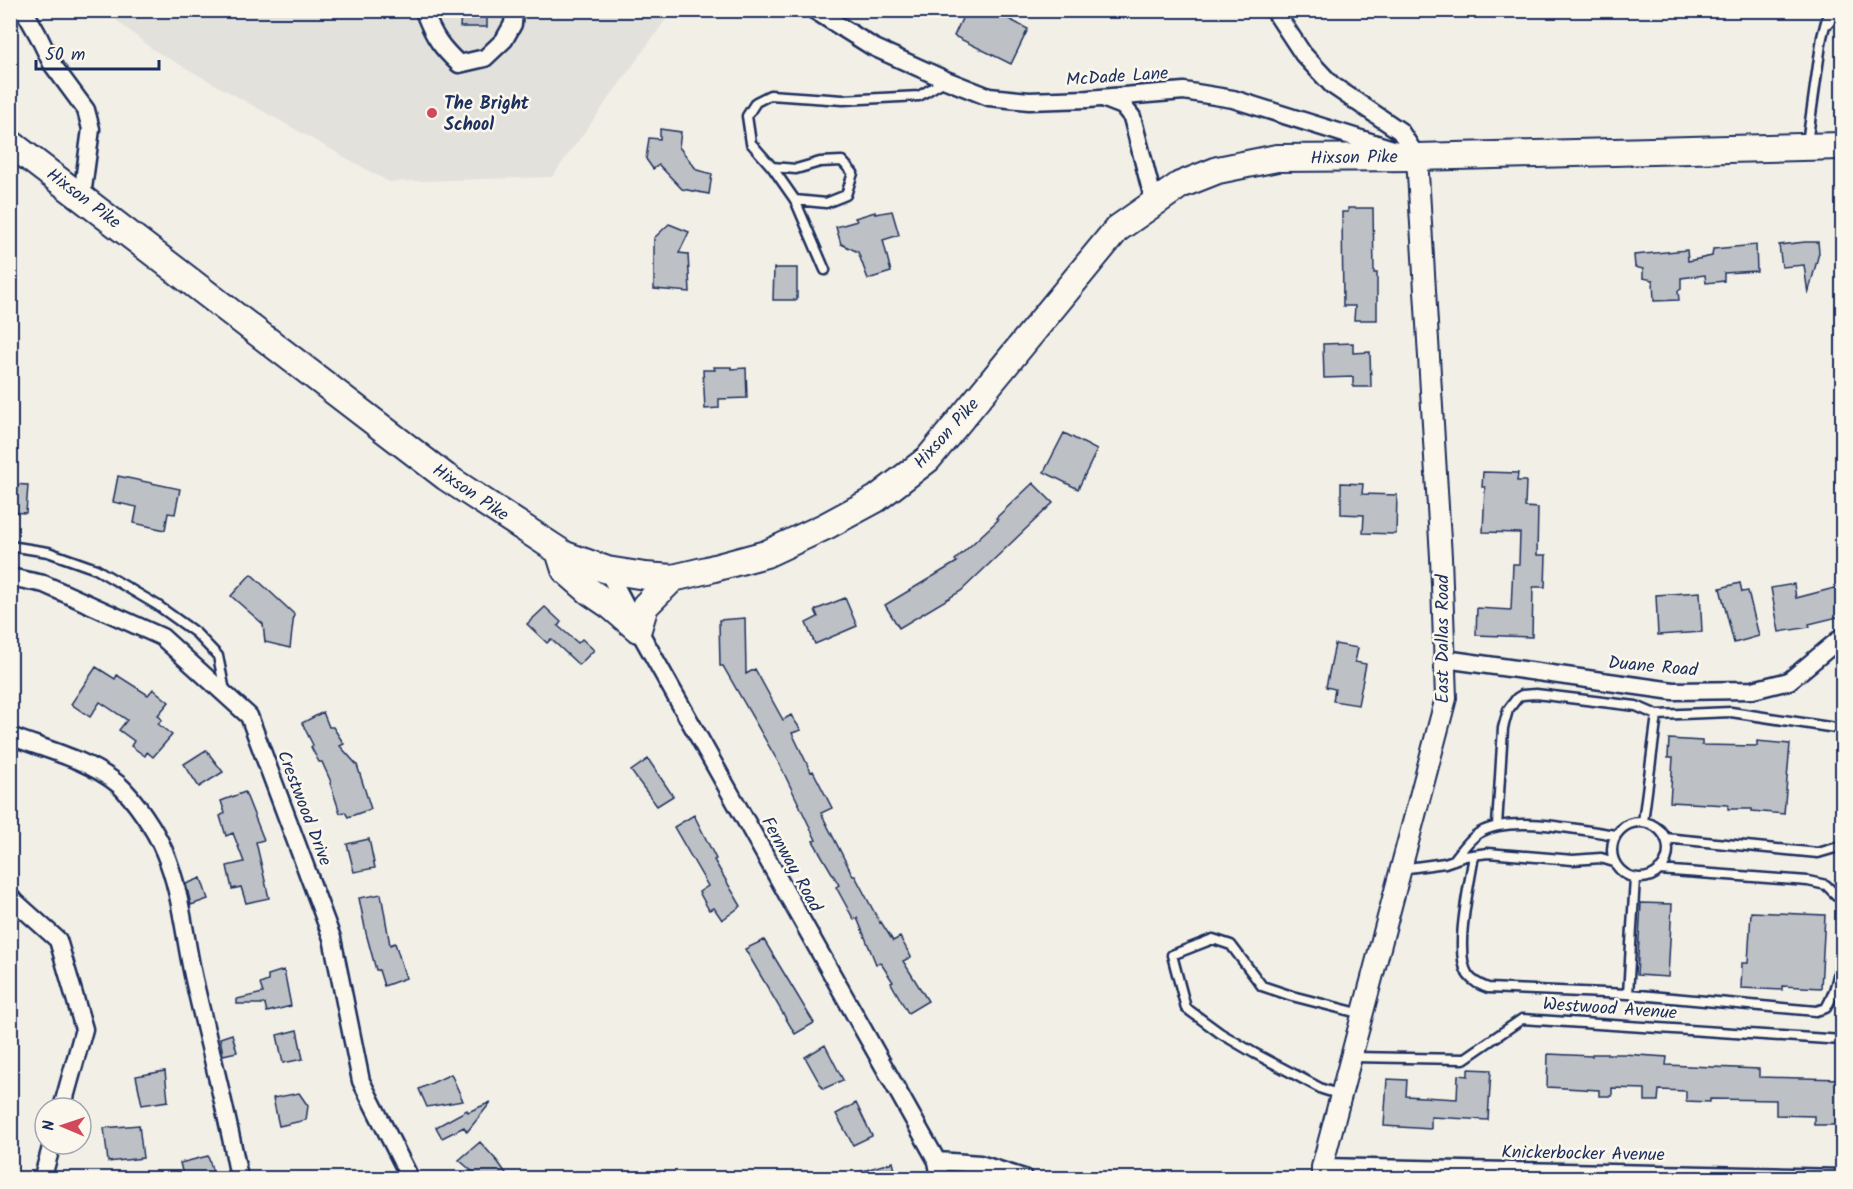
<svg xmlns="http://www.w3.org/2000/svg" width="1853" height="1189" viewBox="0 0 1853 1189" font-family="Kalam,sans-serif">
<rect width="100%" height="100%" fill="#f2efe6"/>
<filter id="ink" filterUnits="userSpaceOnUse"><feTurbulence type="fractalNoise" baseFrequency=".0167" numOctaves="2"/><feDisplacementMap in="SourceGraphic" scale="12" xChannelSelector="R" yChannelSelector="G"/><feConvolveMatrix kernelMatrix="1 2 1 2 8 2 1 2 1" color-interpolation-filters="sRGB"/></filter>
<g filter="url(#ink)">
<path fill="#e2e1dc" d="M 105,11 L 672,11 L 552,177 L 389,182 L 152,49 Z"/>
<path fill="#bdc0c4" stroke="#1b2f5e" stroke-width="1.5" d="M 461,10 L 487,10 L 487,27 L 460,27 Z
M 966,10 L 991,10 L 1028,29 L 1011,64 L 954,36 Z
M 660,129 L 681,132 L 679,147 L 697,170 L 712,174 L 709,194 L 682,189 L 659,165 L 653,169 L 646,159 L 649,138 L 660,139 Z
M 1348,208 L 1373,208 L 1374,273 L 1377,273 L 1377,320 L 1354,320 L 1355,306 L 1343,306 L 1342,212 L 1348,212 Z
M 892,211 L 899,235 L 883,240 L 891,272 L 868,279 L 858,252 L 841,244 L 836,227 L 857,221 L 855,218 L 875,212 L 875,214 Z
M 669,224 L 689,232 L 679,253 L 688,254 L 690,292 L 654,289 L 654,238 Z
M 1805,242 L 1818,242 L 1819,253 L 1808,294 L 1804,265 L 1782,267 L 1779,245 Z
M 1756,245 L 1757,271 L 1724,273 L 1724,281 L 1706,283 L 1705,275 L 1681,278 L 1681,289 L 1678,291 L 1679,300 L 1654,301 L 1653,280 L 1643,278 L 1643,269 L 1635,267 L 1634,255 L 1687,250 L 1688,261 L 1712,256 L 1713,249 Z
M 774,268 L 797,268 L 797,300 L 773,300 Z
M 1353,343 L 1353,353 L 1370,352 L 1371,387 L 1353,387 L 1353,377 L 1324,378 L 1323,344 Z
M 714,367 L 731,367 L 731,369 L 746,368 L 747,398 L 719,399 L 719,408 L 705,409 L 703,370 L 715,370 Z
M 1064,433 L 1097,450 L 1078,489 L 1044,472 Z
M 1483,472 L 1518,473 L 1517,481 L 1526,481 L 1525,507 L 1538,508 L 1537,555 L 1546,555 L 1545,587 L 1533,587 L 1532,637 L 1476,635 L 1477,608 L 1511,610 L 1513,564 L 1519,564 L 1520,533 L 1483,532 L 1485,487 L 1482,487 Z
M 118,476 L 180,489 L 175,514 L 168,513 L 165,530 L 134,523 L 137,507 L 113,502 Z
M 1033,483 L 1053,503 L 961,591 L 899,628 L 885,605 L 957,562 L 955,560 L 998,520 L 996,518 Z
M 1341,483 L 1363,484 L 1362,494 L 1397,495 L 1396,534 L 1363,533 L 1364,515 L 1341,514 Z
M 10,484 L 28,485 L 26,513 L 10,512 Z
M 251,574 L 294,614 L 290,648 L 265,642 L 263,624 L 231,596 Z
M 1740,583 L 1742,592 L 1748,591 L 1759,636 L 1734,643 L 1720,588 Z
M 1794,584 L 1796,598 L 1842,586 L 1842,616 L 1809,624 L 1810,627 L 1779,632 L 1771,588 Z
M 1700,592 L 1702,632 L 1658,635 L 1656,595 Z
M 845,598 L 857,626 L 815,644 L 806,623 L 818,617 L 815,610 Z
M 545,607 L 561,622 L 558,626 L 578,643 L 582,639 L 594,650 L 579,665 L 551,639 L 547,643 L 527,624 Z
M 745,618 L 746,674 L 755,669 L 783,720 L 791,715 L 801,730 L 792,733 L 811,772 L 813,771 L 832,808 L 821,813 L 853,876 L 855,876 L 880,923 L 881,922 L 893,941 L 900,937 L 911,957 L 903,961 L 928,1001 L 908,1013 L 891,983 L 893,982 L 880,962 L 876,964 L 857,918 L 854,920 L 836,887 L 839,885 L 813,841 L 816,840 L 781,767 L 723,666 L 720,666 L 719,620 Z
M 1335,644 L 1358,648 L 1355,662 L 1366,664 L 1358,705 L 1333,701 L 1335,689 L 1326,687 Z
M 96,667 L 115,679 L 117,675 L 148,695 L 153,689 L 169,702 L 158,715 L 162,720 L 158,724 L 172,735 L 153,757 L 147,752 L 145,756 L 131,746 L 134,741 L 119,730 L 127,720 L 100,702 L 90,717 L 71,704 Z
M 323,712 L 329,727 L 333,727 L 344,744 L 340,746 L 357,765 L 371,809 L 348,817 L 345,812 L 340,813 L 330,783 L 331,782 L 322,762 L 319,762 L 311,747 L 313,745 L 302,723 Z
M 1669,739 L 1702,741 L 1702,745 L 1757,746 L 1757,741 L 1790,744 L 1784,814 L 1752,811 L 1752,809 L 1728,809 L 1728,805 L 1670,802 L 1673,758 L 1668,758 Z
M 206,750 L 223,772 L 199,787 L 184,764 Z
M 648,759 L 673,796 L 657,806 L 631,771 Z
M 245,792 L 264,840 L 256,842 L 269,898 L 246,903 L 241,887 L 232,889 L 227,866 L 244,862 L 233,833 L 226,836 L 220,816 L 225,813 L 221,801 Z
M 694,815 L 716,859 L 714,860 L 741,906 L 722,920 L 714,908 L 709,910 L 699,892 L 708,886 L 674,827 Z
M 369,839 L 375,868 L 354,872 L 347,844 Z
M 201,878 L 208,899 L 191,905 L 186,884 Z
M 381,894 L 390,945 L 395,943 L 406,978 L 384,986 L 379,970 L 376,970 L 366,933 L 359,898 Z
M 1641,903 L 1672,904 L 1668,977 L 1637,975 Z
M 1751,912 L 1825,915 L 1821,988 L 1782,986 L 1782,990 L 1741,988 L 1742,963 L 1748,963 Z
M 764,940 L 814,1023 L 795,1034 L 745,949 Z
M 284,970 L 291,1006 L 267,1012 L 265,1004 L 237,1004 L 237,999 L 263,993 L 260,984 L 268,981 L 268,975 Z
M 297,1030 L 303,1059 L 283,1063 L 277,1035 Z
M 232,1034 L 237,1052 L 223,1055 L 220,1038 Z
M 825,1045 L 843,1080 L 823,1089 L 805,1057 Z
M 1548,1054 L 1592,1056 L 1592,1054 L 1623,1054 L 1667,1057 L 1666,1065 L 1759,1069 L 1759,1077 L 1842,1079 L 1840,1125 L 1814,1125 L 1814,1116 L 1776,1115 L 1776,1100 L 1710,1099 L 1710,1102 L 1686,1101 L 1686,1091 L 1659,1090 L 1658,1101 L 1645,1101 L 1645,1089 L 1612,1088 L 1612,1096 L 1599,1096 L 1599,1090 L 1547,1087 Z
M 1468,1069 L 1491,1070 L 1488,1120 L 1431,1117 L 1431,1129 L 1384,1126 L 1387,1079 L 1407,1080 L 1406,1096 L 1457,1099 L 1458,1075 L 1468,1076 Z
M 165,1071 L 168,1101 L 142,1105 L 136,1076 Z
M 451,1074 L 463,1101 L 427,1107 L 419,1089 Z
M 299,1093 L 308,1106 L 306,1120 L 279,1126 L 273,1098 Z
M 491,1102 L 467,1132 L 464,1127 L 442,1138 L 436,1127 L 467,1110 L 468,1112 Z
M 856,1103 L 872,1136 L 853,1145 L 836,1114 Z
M 139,1125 L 143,1158 L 108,1162 L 104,1128 Z
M 480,1142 L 498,1162 L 510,1179 L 467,1179 L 473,1172 L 459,1160 Z
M 208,1156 L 215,1179 L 184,1179 L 180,1163 Z
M 893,1162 L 897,1179 L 850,1179 L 849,1175 Z"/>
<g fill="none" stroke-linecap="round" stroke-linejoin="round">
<defs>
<path id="service" d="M 1829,23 L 1836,10
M 1807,143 L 1822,37 L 1829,10
M 772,167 L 796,169 L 820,162 L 842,161 L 853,173 L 846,195 L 826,203 L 795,200
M 825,270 L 795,200 L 772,167 L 751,143 L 747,116 L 756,102 L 770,95 L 843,100 L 919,96 L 946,80
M 10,546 L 48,552 L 96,569 L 157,605 L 196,633 L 218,656 L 225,691
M1612 850a28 28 0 1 1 56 0a28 28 0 1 1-56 0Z
M 1643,822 L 1657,715
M 1497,826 L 1503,728 L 1508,710 L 1517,698 L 1522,695 L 1536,694 L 1636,706 L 1657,715 L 1731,712 L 1842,729
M 1665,838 L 1818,853 L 1842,846
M 1474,855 C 1470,883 1453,952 1468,975 C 1473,982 1480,985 1488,988 L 1628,994 L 1816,1011 L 1826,1008 C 1838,988 1840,966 1842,943
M 1454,860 C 1462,850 1469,839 1479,833 C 1510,814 1580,830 1616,835
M 1401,869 L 1445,863 L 1465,856 L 1488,853 L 1573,860 L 1601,858 L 1614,862
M 1659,870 L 1808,881 L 1826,885 L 1836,895 L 1842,898
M 1628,994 L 1635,878
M 1352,1057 L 1464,1059 L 1522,1019 L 1842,1040
M 1341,1095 L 1322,1089 L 1254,1053 L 1220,1033 L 1186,1008 L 1172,955 L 1213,939 L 1231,945 L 1262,986 L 1292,996 L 1362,1014"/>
<path id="minor" d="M 24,10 L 38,35 L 52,64 L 86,110 L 91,129 L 82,196
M 814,10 L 873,47 L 946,80 L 989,97 L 1029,101 L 1088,99 L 1184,91 L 1233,99 L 1399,151
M 1274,10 L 1303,54 L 1332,85 L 1400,131 L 1417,157
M 425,14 C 434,37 441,47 459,64 L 485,58 L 504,40 L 513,24 L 514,10
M 1105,99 L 1123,106 L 1132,117 L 1154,202
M 607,570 L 638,629 L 937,1161 L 940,1178
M 10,577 L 44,584 L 162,637 L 249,716 L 332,938 L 361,1081 L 410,1178
M 1445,659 L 1673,691 L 1753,690 L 1789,681 L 1842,637
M 10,736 C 47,750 87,759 118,784 C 134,798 156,831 164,851 C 181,890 184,934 193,975 C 208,1043 227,1110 239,1178
M 10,897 L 58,940 L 84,1029 L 62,1108
M 937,1161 L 980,1164 L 1024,1178
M 1322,1167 L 1842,1178
M 44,1178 L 43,1176 L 52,1144"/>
<path id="tertiary" d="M 1322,1178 L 1322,1167 L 1446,698 L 1441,557 L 1417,157"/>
<path id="primary" d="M 10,143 L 446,477 L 559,551 L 565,555 L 607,570 L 645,576 L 673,578 L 707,570 L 766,554 L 826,526 L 876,499 L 928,459 L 1117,229 L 1180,185 L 1218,170 L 1277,158 L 1417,157 L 1842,146
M 559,551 L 565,570 L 589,591 L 611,606 L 638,629 L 645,606 L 673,578"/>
</defs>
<use href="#service" stroke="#1b2f5e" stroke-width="13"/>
<use href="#minor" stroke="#1b2f5e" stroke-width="21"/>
<use href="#tertiary" stroke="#1b2f5e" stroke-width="24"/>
<use href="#primary" stroke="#1b2f5e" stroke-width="30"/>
<use href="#service" stroke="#fbf7ec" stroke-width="8"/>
<use href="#minor" stroke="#fbf7ec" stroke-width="16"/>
<use href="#tertiary" stroke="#fbf7ec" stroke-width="20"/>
<use href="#primary" stroke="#fbf7ec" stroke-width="26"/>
</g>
</g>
<circle fill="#d1495b" stroke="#fbf7ec" stroke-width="2" cx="432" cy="113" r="6"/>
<g text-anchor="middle" stroke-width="5" stroke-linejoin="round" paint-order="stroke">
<g font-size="18" fill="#1b2f5e" stroke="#fbf7ec">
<text transform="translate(1117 76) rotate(-4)" y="6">McDade Lane</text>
<text transform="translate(1354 157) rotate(-1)" y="6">Hixson Pike</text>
<text transform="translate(84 198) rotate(37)" y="6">Hixson Pike</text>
<text transform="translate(946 433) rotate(-48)" y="6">Hixson Pike</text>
<text transform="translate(471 492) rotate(34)" y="6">Hixson Pike</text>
<text transform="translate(1442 639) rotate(-90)" y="6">East Dallas Road</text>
<text transform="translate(1653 666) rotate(5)" y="6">Duane Road</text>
<text transform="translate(305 808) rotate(69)" y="6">Crestwood Drive</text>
<text transform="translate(792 864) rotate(61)" y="6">Fernway Road</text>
<text transform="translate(1610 1008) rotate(4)" y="6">Westwood Avenue</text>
<text transform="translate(1583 1153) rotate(1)" y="6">Knickerbocker Avenue</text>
</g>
<g font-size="18" font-weight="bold" fill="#1b2f5e" stroke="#fbf7ec" text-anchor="start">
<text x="444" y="109">The Bright<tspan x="444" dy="21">School</tspan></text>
</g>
</g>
<rect width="1853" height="1189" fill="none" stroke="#fbf7ec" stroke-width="36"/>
<rect x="18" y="18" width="1817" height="1153" fill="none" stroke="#1b2f5e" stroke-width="2" filter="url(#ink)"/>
<g transform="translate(63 1126) rotate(272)"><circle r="28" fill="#fbf7ec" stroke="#a1a7b3" stroke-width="1.5"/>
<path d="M0-4.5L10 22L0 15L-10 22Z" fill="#d1495b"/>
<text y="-9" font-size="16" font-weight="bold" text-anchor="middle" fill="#1b2f5e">N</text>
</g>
<path d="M36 60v9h123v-9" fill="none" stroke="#1b2f5e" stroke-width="3"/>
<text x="45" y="60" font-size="18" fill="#1b2f5e" stroke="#fbf7ec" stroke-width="4.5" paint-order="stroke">50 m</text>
</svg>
